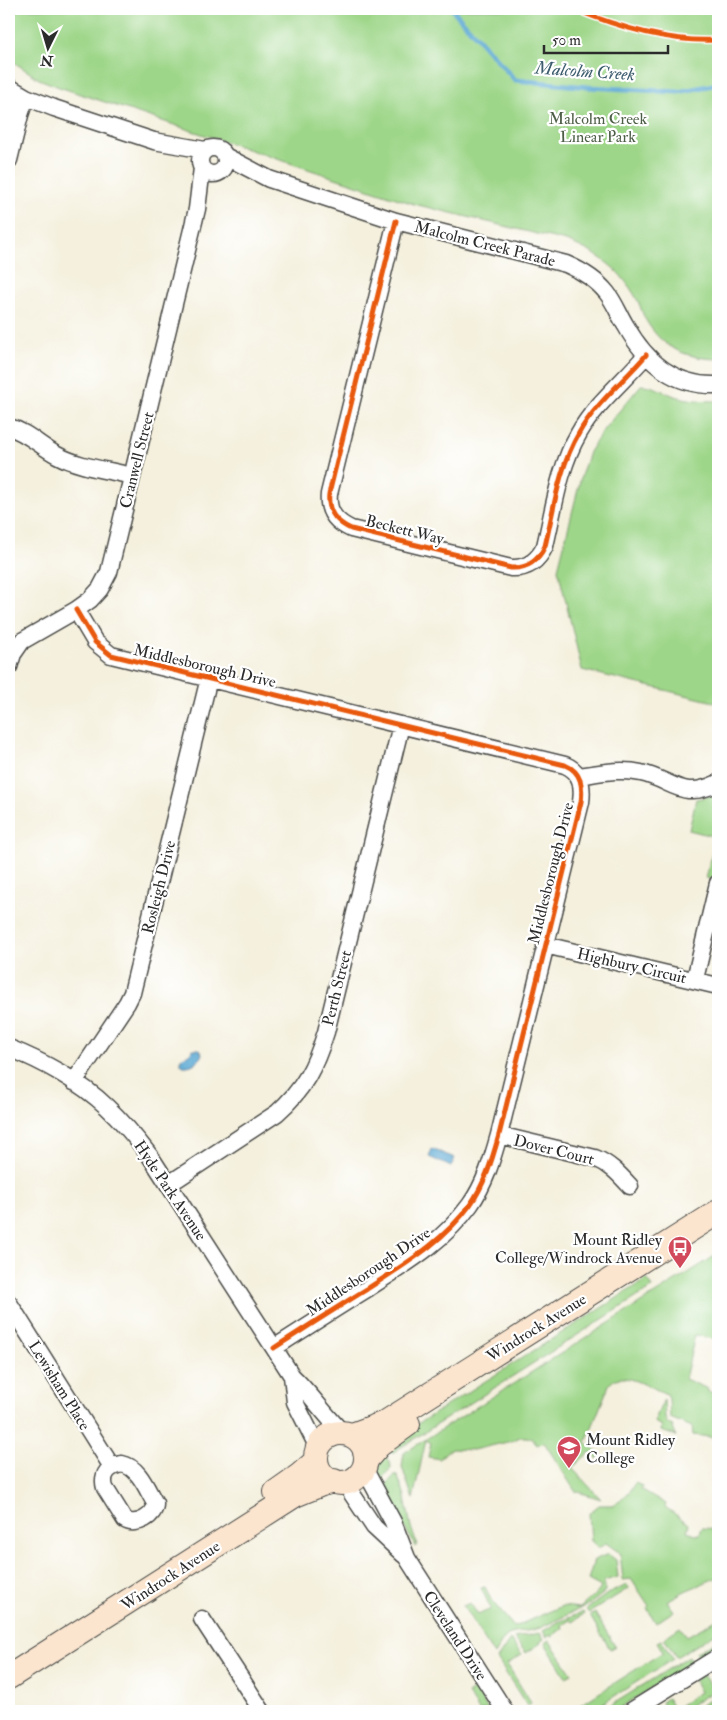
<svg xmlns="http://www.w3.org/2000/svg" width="727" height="1720" viewBox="0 0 727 1720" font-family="'IM FELL Double Pica',serif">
<rect width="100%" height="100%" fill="#fff"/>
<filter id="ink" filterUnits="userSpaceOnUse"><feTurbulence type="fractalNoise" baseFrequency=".02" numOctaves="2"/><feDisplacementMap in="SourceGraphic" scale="10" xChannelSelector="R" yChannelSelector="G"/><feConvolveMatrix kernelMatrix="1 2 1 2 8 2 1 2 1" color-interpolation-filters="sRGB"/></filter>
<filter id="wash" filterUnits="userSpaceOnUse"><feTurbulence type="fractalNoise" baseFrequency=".0096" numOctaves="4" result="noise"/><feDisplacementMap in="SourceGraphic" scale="20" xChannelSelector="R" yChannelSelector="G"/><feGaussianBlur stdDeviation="1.12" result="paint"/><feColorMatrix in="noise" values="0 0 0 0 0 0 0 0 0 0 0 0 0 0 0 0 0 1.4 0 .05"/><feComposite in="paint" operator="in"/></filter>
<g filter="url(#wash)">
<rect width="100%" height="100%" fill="#f4f0dd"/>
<path fill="#9dd688" stroke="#64805a" d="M 9,9 L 718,9 L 718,359 C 688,358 664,350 647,322 C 643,316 641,308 638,301 C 633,292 627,283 621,276 C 606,259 587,249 566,241 L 414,204 L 59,87 L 39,79 L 9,59 Z
M 641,385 C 654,385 663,392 675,396 C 689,400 703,401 718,401 L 718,703 L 582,670 L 558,569 L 582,473 L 589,452 L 604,429 Z
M 718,794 L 718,881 L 706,878 L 716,837 L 689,830 L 696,799 Z
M 718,1254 L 718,1340 L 695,1335 L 685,1379 L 708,1389 L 708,1392 L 718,1393 L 718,1438 L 693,1435 L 692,1427 L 670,1418 L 669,1399 L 667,1394 C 655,1390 631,1376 619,1378 C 615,1379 612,1381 609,1385 L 586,1442 L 601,1456 L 597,1459 L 590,1452 L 572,1468 L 601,1499 L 575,1491 L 544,1442 L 537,1445 L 532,1439 L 527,1437 L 520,1437 L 512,1441 L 473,1450 L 452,1449 L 446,1452 L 440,1459 L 428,1457 L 431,1443 L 426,1440 L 413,1499 L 402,1467 L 404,1453 Z
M 647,1279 L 653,1287 L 392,1453 L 387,1445 L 400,1435 Z
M 664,1399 L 665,1418 L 668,1424 L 672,1425 L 676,1436 L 661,1431 L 662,1426 L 654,1422 Z
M 381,1450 L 390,1461 L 391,1468 L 378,1483 L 373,1469 Z
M 395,1475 L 397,1475 L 404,1493 L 411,1527 L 417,1545 L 416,1547 L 382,1489 Z
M 635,1483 L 642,1486 L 641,1489 L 666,1504 L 665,1507 L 689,1524 L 687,1531 L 699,1535 L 702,1528 L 718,1529 L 718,1577 L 685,1591 L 667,1601 L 674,1611 L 656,1623 L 647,1608 L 649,1606 L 631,1579 L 623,1580 L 620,1553 L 606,1543 L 599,1548 L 591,1541 L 589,1513 L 599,1505 L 613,1505 L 620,1501 L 630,1491 Z
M 608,1554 L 616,1560 L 618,1577 L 604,1581 L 605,1592 L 590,1604 L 540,1628 C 532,1631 514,1632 508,1635 C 502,1639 498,1649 494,1655 L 463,1606 L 470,1603 L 478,1615 L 491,1609 L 481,1588 L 485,1587 L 491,1600 L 514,1627 L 562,1606 L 580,1608 L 599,1591 L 601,1587 L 588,1580 L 594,1560 Z
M 627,1585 L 629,1588 L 589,1613 L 586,1610 L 607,1594 Z
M 583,1612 L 584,1614 L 572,1622 L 570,1620 L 562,1625 L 563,1628 L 551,1637 L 550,1635 L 547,1637 L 543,1631 L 558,1622 Z
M 595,1613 L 615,1646 L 610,1649 L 590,1616 Z
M 718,1619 L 718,1632 L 676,1657 L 664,1638 L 680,1627 L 687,1636 Z
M 540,1633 L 544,1639 L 540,1642 L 541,1643 L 526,1653 L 514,1638 Z
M 510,1640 L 522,1655 L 507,1664 L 531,1703 L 527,1706 L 497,1659 Z
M 549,1640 L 572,1674 L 566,1677 L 545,1643 Z
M 661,1640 L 673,1659 L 591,1711 L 571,1711 L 663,1652 L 657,1642 Z
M 718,1640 L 718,1648 L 700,1658 L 696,1652 Z
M 689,1656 L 692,1662 L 615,1711 L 602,1711 Z
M 703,1675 L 712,1688 L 712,1692 L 681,1711 L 667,1711 L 661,1702 L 667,1698 L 674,1709 L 700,1692 L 694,1681 Z
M 475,1689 L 489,1711 L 479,1711 L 468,1694 Z
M 718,1694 L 718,1711 L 692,1711 Z"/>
<path fill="#59a7d2" stroke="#42697e" d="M 193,1049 L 200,1049 L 202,1054 C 199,1062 192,1067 183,1066 L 181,1064 L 181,1058 L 189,1054 Z
M 432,1149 L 455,1158 L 451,1167 L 429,1157 Z"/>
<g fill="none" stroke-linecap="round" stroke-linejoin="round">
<path stroke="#59a7d2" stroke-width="5" d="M 452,9 L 515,80 L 588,87 L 678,92 L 718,84"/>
</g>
</g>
<g filter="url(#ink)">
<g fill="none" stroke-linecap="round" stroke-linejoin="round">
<defs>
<path id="street" d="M 9,87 L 26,97 L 54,108 L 154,141 L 205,150
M200 161a13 13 0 1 1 26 0a13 13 0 1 1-26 0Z
M 225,156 L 269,179 L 396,221 L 566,264 C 582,271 596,279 607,293 C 615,303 619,315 626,326 C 646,362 675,387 718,385
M 9,160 L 20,115 L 26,97
M 396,221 L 329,494 C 327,512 336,522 351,529 L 511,568 C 527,569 538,561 545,546 C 554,508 559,467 579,433 C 595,404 625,380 646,355
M 9,427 C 27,432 40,446 57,455 C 79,467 108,470 132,476
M 76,610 L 95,642 L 111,655 L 565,765 C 582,772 583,787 581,802 L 499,1135 C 492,1160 485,1184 470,1205 C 443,1242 405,1264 367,1289 C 336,1308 305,1328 274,1348
M 9,667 L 13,654 L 22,641 L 76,610 L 90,600 L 100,589 L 109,572 L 197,209 L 202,168
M 579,776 C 599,773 621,768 641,773 C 673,780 681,801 718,783
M 545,945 L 718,986
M 695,979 L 718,883
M 9,1048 C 42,1061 81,1082 107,1107 C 123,1122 137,1139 150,1156 L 292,1376 C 310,1393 324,1414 342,1432
M 74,1082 L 127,1003 L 132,993 L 209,678
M 499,1135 L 595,1158 C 610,1164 619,1174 630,1186
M 169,1184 L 277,1113 C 304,1089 315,1067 326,1032 L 401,725
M 9,1303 L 112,1467
M 292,1376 L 295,1402 L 318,1448
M 122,1464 C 139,1467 147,1490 155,1503 C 156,1516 136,1527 125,1520 L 105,1488 C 101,1474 109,1466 122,1464 Z
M 364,1468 L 393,1522 L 407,1558 L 505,1711
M 344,1482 L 374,1527 L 404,1555
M 202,1619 L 262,1711
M 631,1711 L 718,1657"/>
<path id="secondary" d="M316 1458a25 25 0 1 1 50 0a25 25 0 1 1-50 0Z
M 352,1435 L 385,1423 L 404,1411 L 718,1212
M 366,1460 L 379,1445 L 408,1424
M 276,1492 L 300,1475 L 316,1461
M 9,1677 L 295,1495 L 322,1484 L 334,1481"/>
</defs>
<use href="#street" stroke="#494946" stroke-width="19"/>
<use href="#secondary" stroke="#494946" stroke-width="26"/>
<use href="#street" stroke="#fff" stroke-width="16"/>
<use href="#secondary" stroke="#fbe5cf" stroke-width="24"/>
<defs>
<path id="cycleway" d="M 574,9 C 618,27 670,43 718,40
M 396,221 L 329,494 C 327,512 336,522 351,529 L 511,568 C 527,569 538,561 545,546 C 554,508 559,467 579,433 C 595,404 625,380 646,355
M 76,610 L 95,642 L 111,655 L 565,765 C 582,772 583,787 581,802 L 499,1135 C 492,1160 485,1184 470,1205 C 443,1242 405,1264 367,1289 C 336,1308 305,1328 274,1348"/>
</defs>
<use href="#cycleway" stroke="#fff" stroke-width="8"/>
<use href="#cycleway" stroke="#e8590c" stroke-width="5"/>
</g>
</g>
<defs>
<symbol id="bus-pin" viewBox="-11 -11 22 30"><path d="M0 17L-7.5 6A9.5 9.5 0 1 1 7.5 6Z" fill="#d1495b" stroke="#fff"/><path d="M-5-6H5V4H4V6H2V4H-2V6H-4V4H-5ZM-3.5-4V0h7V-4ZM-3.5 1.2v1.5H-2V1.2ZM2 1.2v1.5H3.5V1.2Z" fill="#fff"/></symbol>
<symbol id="school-pin" viewBox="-11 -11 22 30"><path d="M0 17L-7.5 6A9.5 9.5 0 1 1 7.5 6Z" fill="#d1495b" stroke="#fff"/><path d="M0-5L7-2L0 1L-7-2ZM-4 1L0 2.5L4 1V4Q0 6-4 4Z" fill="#fff"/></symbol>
</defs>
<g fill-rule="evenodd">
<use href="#bus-pin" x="666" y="1234" width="28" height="38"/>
<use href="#school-pin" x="555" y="1434" width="28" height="38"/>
</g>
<g text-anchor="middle" stroke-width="4.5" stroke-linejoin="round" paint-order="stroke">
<g font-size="16" fill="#4d5e47" stroke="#fff">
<text x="598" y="124">Malcolm Creek<tspan x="598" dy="18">Linear Park</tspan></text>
</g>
<g font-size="16" fill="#2b2b2b" stroke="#fff">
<text transform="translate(485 243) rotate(14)" y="6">Malcolm Creek Parade</text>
<text transform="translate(136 460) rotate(-76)" y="6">Cranwell Street</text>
<text transform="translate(405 529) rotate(14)" y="6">Beckett Way</text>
<text transform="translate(205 665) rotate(13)" y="6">Middlesborough Drive</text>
<text transform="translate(550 873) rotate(-76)" y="6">Middlesborough Drive</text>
<text transform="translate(158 887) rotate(-76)" y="6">Rosleigh Drive</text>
<text transform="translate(632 965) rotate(13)" y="6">Highbury Circuit</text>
<text transform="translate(336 988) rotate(-76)" y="6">Perth Street</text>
<text transform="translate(554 1149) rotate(14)" y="6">Dover Court</text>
<text transform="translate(171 1190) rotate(56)" y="6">Hyde Park Avenue</text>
<text transform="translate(368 1271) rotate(-34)" y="6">Middlesborough Drive</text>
<text transform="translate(536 1327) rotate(-32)" y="6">Windrock Avenue</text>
<text transform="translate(60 1385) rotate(58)" y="6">Lewisham Place</text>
<text transform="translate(170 1575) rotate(-33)" y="6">Windrock Avenue</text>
<text transform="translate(456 1635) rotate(57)" y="6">Cleveland Drive</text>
</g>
<g font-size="16" fill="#2b2b2b" stroke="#fff" text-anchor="end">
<text x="662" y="1245">Mount Ridley<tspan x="662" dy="18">College/Windrock Avenue</tspan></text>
<text x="586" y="1445" text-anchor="start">Mount Ridley<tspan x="586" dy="18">College</tspan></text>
</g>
<g font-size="18" font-style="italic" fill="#3d5d6e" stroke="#fff">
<text transform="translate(585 71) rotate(4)" y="6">Malcolm Creek</text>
</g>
</g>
<rect width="727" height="1720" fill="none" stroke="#fff" stroke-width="30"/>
<g transform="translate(48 48) rotate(185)" stroke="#ffffff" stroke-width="4" paint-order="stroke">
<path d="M0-4L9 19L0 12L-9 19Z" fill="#2b2b2b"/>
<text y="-8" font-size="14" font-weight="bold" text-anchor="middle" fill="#2b2b2b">N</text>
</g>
<path d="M544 45v8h124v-8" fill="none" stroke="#2b2b2b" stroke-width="2.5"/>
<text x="552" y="45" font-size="15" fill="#2b2b2b" stroke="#ffffff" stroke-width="4" paint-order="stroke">50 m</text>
</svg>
